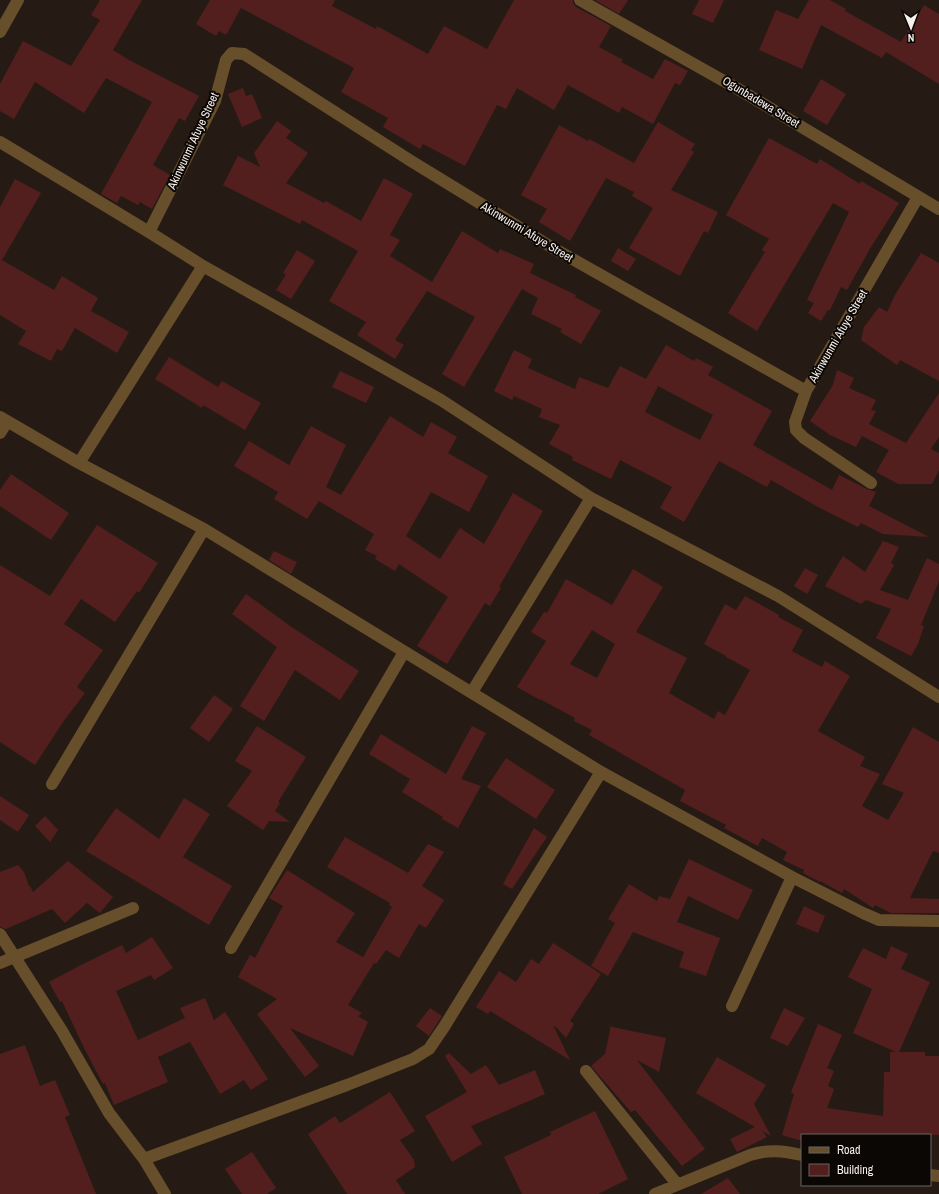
<svg xmlns="http://www.w3.org/2000/svg" width="939" height="1194" viewBox="0 0 939 1194" font-family="'Archivo Narrow',sans-serif">
<rect width="100%" height="100%" fill="#261b14"/>
<path fill="#521f1e" fill-rule="evenodd" d="M 100,0 L 142,0 L 113,50 L 129,60 L 199,96 L 185,121 L 179,118 L 153,165 L 170,175 L 152,209 L 140,202 L 138,205 L 121,196 L 117,203 L 101,194 L 152,102 L 106,78 L 84,113 L 35,82 L 14,119 L 0,111 L 0,84 L 23,41 L 71,66 L 100,20 L 91,15 Z
M 210,0 L 335,0 L 332,6 L 376,29 L 377,26 L 428,54 L 444,26 L 487,49 L 514,0 L 573,0 L 573,3 L 576,7 L 611,26 L 599,47 L 623,60 L 621,62 L 653,79 L 665,59 L 688,71 L 680,85 L 675,83 L 653,124 L 622,107 L 619,113 L 568,85 L 554,110 L 517,88 L 506,109 L 497,105 L 465,166 L 423,144 L 420,149 L 383,127 L 388,118 L 341,92 L 354,68 L 241,8 L 226,35 L 219,31 L 216,36 L 196,24 Z
M 595,0 L 628,0 L 619,14 Z
M 699,0 L 724,0 L 713,23 L 692,14 Z
M 809,0 L 830,0 L 846,9 L 845,11 L 901,42 L 924,5 L 939,14 L 939,84 L 886,52 L 882,58 L 821,25 L 802,69 L 759,50 L 776,10 L 798,19 Z
M 821,79 L 846,94 L 827,125 L 803,111 Z
M 243,88 L 246,96 L 252,94 L 262,118 L 242,127 L 228,94 Z
M 277,121 L 291,131 L 286,138 L 308,153 L 286,183 L 324,203 L 326,201 L 361,221 L 384,178 L 413,194 L 390,235 L 400,240 L 390,256 L 432,282 L 462,231 L 498,253 L 500,249 L 534,264 L 530,273 L 576,295 L 575,297 L 601,311 L 581,344 L 560,332 L 562,329 L 531,314 L 538,298 L 522,289 L 464,387 L 442,374 L 475,317 L 427,291 L 395,340 L 404,345 L 395,359 L 357,335 L 366,322 L 329,301 L 358,251 L 302,220 L 300,224 L 223,185 L 238,156 L 260,167 L 254,153 Z
M 658,122 L 695,144 L 691,150 L 694,152 L 671,190 L 718,212 L 708,233 L 704,231 L 680,276 L 629,248 L 653,208 L 632,196 L 634,192 L 606,178 L 570,241 L 539,222 L 547,209 L 521,195 L 559,125 L 588,141 L 589,139 L 634,163 Z
M 769,138 L 817,164 L 820,159 L 860,184 L 861,181 L 899,203 L 871,247 L 847,290 L 841,287 L 830,310 L 828,310 L 821,321 L 808,313 L 814,303 L 807,300 L 849,212 L 833,203 L 757,331 L 728,313 L 765,252 L 762,250 L 769,239 L 726,215 Z
M 15,179 L 41,193 L 2,260 L 54,290 L 62,276 L 98,298 L 91,311 L 129,332 L 117,353 L 75,328 L 62,351 L 57,349 L 51,361 L 18,344 L 26,331 L 0,315 L 0,207 Z
M 618,248 L 636,259 L 628,271 L 611,261 Z
M 297,250 L 315,261 L 291,299 L 276,290 L 286,275 L 283,273 Z
M 921,253 L 939,263 L 939,381 L 900,360 L 897,365 L 861,340 L 864,327 L 879,307 L 887,312 L 895,295 Z
M 666,345 L 694,361 L 696,358 L 713,367 L 708,375 L 772,411 L 753,445 L 832,490 L 839,475 L 867,489 L 876,492 L 869,506 L 929,537 L 883,534 L 861,523 L 858,527 L 818,507 L 771,480 L 767,487 L 719,461 L 684,522 L 660,508 L 672,487 L 620,460 L 611,479 L 572,460 L 573,457 L 549,444 L 560,425 L 539,417 L 542,409 L 514,396 L 512,400 L 494,391 L 514,350 L 532,359 L 528,368 L 575,389 L 579,377 L 608,388 L 620,366 L 646,379 ZM 658,386 L 713,415 L 700,440 L 645,412 Z
M 169,357 L 218,387 L 222,381 L 261,403 L 245,430 L 203,405 L 202,408 L 155,379 Z
M 837,370 L 854,378 L 849,388 L 876,400 L 871,410 L 876,411 L 869,424 L 906,443 L 939,393 L 939,437 L 931,449 L 939,453 L 939,470 L 932,484 L 898,484 L 876,472 L 889,450 L 862,436 L 856,447 L 830,435 L 810,421 L 833,385 Z
M 340,371 L 374,387 L 366,403 L 332,387 Z
M 390,416 L 423,437 L 431,422 L 457,437 L 448,453 L 488,476 L 469,512 L 431,492 L 406,536 L 440,559 L 460,528 L 484,544 L 513,493 L 543,511 L 499,587 L 501,588 L 490,606 L 485,603 L 447,664 L 417,646 L 448,597 L 399,564 L 395,571 L 375,559 L 377,556 L 365,550 L 374,534 L 319,501 L 307,519 L 274,499 L 278,492 L 234,466 L 249,441 L 289,465 L 311,426 L 346,445 L 326,487 L 341,495 Z
M 11,474 L 69,513 L 51,540 L 0,506 L 0,490 Z
M 97,525 L 158,563 L 139,593 L 137,591 L 115,622 L 81,599 L 64,624 L 103,650 L 77,687 L 85,693 L 63,722 L 35,765 L 0,742 L 0,565 L 50,596 Z
M 883,541 L 899,547 L 891,563 L 894,565 L 880,590 L 908,600 L 927,558 L 939,564 L 939,581 L 921,625 L 924,626 L 918,644 L 911,656 L 876,638 L 891,609 L 866,600 L 861,604 L 825,586 L 843,556 L 865,572 Z
M 274,551 L 297,562 L 291,574 L 269,560 Z
M 805,568 L 818,575 L 807,594 L 794,586 Z
M 633,569 L 663,587 L 636,632 L 687,658 L 669,693 L 714,719 L 718,711 L 725,715 L 750,670 L 726,657 L 726,656 L 704,644 L 725,604 L 736,610 L 745,596 L 779,615 L 778,617 L 803,630 L 792,651 L 822,667 L 825,661 L 850,676 L 818,731 L 865,757 L 860,766 L 880,774 L 862,806 L 888,820 L 904,793 L 882,784 L 913,727 L 939,742 L 939,853 L 933,851 L 910,898 L 939,899 L 939,913 L 891,913 L 875,905 L 873,908 L 844,889 L 842,893 L 820,881 L 820,882 L 803,873 L 804,870 L 783,860 L 787,852 L 762,838 L 758,846 L 724,828 L 726,825 L 680,801 L 685,790 L 589,735 L 592,730 L 574,721 L 575,718 L 540,699 L 540,700 L 517,687 L 546,641 L 531,632 L 544,612 L 547,613 L 566,579 L 612,605 ZM 592,630 L 615,644 L 597,678 L 570,664 Z
M 246,594 L 293,628 L 359,671 L 340,700 L 295,670 L 264,721 L 240,706 L 277,647 L 232,614 Z
M 214,695 L 233,709 L 209,742 L 190,728 Z
M 257,726 L 306,757 L 278,802 L 280,803 L 275,811 L 290,822 L 269,821 L 263,830 L 227,806 L 252,771 L 235,761 Z
M 472,726 L 486,733 L 461,779 L 481,786 L 458,828 L 442,819 L 443,817 L 402,792 L 410,779 L 369,754 L 381,734 L 446,774 Z
M 506,758 L 555,790 L 536,819 L 487,787 Z
M 0,796 L 29,815 L 18,832 L 0,820 Z
M 184,798 L 210,814 L 183,857 L 232,886 L 209,925 L 86,851 L 116,808 L 159,839 Z
M 45,816 L 58,830 L 50,842 L 35,826 Z
M 534,828 L 547,837 L 512,889 L 503,884 Z
M 345,837 L 408,873 L 428,844 L 444,852 L 422,886 L 444,900 L 426,928 L 419,924 L 399,958 L 386,950 L 376,964 L 374,963 L 348,1005 L 362,1013 L 358,1016 L 368,1022 L 353,1056 L 290,1028 L 319,1066 L 305,1077 L 257,1014 L 277,999 L 238,977 L 250,955 L 255,958 L 283,906 L 269,898 L 287,870 L 355,913 L 336,942 L 363,957 L 392,907 L 389,905 L 390,903 L 327,867 Z
M 689,859 L 753,890 L 738,920 L 688,896 L 677,922 L 720,938 L 706,976 L 679,967 L 684,952 L 633,932 L 608,976 L 591,966 L 615,923 L 608,919 L 629,884 L 657,901 L 659,896 L 670,899 Z
M 68,861 L 113,897 L 100,913 L 87,903 L 65,923 L 52,909 L 6,929 L 0,927 L 0,872 L 18,865 L 24,872 L 29,886 L 30,886 L 33,892 Z
M 804,906 L 825,916 L 818,933 L 796,924 Z
M 152,937 L 173,968 L 154,980 L 151,975 L 116,991 L 138,1040 L 185,1018 L 180,1008 L 205,998 L 214,1020 L 225,1012 L 268,1079 L 251,1090 L 244,1080 L 220,1094 L 190,1042 L 158,1057 L 168,1082 L 114,1105 L 105,1083 L 103,1084 L 85,1050 L 62,1001 L 60,1002 L 49,982 L 79,966 L 122,945 L 126,953 Z
M 553,943 L 601,974 L 570,1021 L 574,1024 L 566,1038 L 555,1026 L 554,1027 L 570,1060 L 490,1011 L 488,1014 L 476,1007 L 499,971 L 516,982 L 531,959 L 539,964 Z
M 891,946 L 908,954 L 901,969 L 930,982 L 899,1052 L 925,1052 L 925,1056 L 939,1056 L 939,1135 L 802,1135 L 802,1141 L 782,1135 L 794,1094 L 791,1092 L 818,1024 L 842,1035 L 827,1068 L 834,1071 L 828,1086 L 834,1089 L 827,1108 L 883,1116 L 884,1072 L 890,1072 L 890,1052 L 896,1052 L 853,1033 L 872,989 L 848,977 L 863,948 L 886,959 Z
M 430,1008 L 442,1016 L 429,1036 L 416,1026 Z
M 784,1008 L 805,1018 L 788,1046 L 770,1038 Z
M 611,1025 L 612,1027 L 666,1038 L 659,1072 L 637,1060 L 705,1149 L 682,1166 L 635,1110 L 631,1112 L 591,1066 L 605,1054 Z
M 25,1045 L 40,1086 L 55,1080 L 70,1115 L 65,1117 L 96,1194 L 0,1194 L 0,1054 Z
M 449,1053 L 471,1074 L 486,1065 L 499,1085 L 535,1070 L 545,1094 L 471,1126 L 482,1144 L 452,1162 L 425,1116 L 467,1092 L 445,1056 Z
M 717,1057 L 766,1085 L 754,1104 L 771,1136 L 762,1131 L 767,1137 L 737,1152 L 730,1139 L 755,1127 L 696,1093 Z
M 390,1092 L 415,1131 L 400,1140 L 414,1160 L 415,1167 L 396,1180 L 405,1194 L 347,1194 L 308,1134 L 335,1116 L 340,1123 Z
M 595,1111 L 628,1179 L 598,1194 L 522,1194 L 504,1157 L 551,1135 L 550,1132 Z
M 252,1152 L 276,1188 L 267,1194 L 242,1194 L 225,1169 Z
M 728,1178 L 740,1194 L 701,1194 Z"/>
<g fill="none" stroke-linecap="round" stroke-linejoin="round">
<path stroke="#684f2b" stroke-width="12" d="M 580,0 L 738,89 L 939,209
M 0,32 L 18,0
M 0,142 L 149,232 L 203,266 L 441,400 L 591,498 L 778,596 L 939,697
M 149,232 L 215,101 L 226,60 L 232,53 L 244,54 L 411,161 L 553,248 L 806,391 L 918,197
M 806,391 L 795,422 L 796,430 L 804,438 L 871,483
M 0,417 L 79,463 L 204,529 L 601,772 L 792,877 L 863,913 L 879,920 L 939,921
M 0,433 L 7,422
M 79,463 L 203,266
M 472,692 L 591,498
M 52,784 L 204,529
M 0,934 L 62,1031 L 109,1113 L 144,1159 L 165,1194
M 231,948 L 404,652
M 0,963 L 133,908
M 732,1006 L 792,877
M 586,1071 L 677,1184
M 144,1159 L 347,1085 L 413,1059 L 429,1049 L 444,1027 L 601,772
M 930,1175 L 939,1176
M 655,1194 L 750,1155 C 769,1149 783,1151 802,1155"/>
</g>
<g text-anchor="middle" stroke-width="4" stroke-linejoin="round" paint-order="stroke">
<g font-size="12" fill="#f7efea" stroke="#0b0705">
<text transform="translate(761 102) rotate(31)" y="4">Ogunbadewa Street</text>
<text transform="translate(193 141) rotate(-65)" y="4">Akinwunmi Afuye Street</text>
<text transform="translate(527 232) rotate(31)" y="4">Akinwunmi Afuye Street</text>
<text transform="translate(838 336) rotate(-60)" y="4">Akinwunmi Afuye Street</text>
</g>
</g>
<rect x="801" y="1134" width="130" height="52" fill="#0b0705" stroke="#696461"/>
<rect x="809" y="1147" width="20" height="6" fill="#684f2b" stroke="#696461"/>
<text x="837" y="1154" font-size="12" fill="#f7efea">Road</text>
<rect x="809" y="1164" width="20" height="12" fill="#521f1e" stroke="#696461"/>
<text x="837" y="1174" font-size="12" fill="#f7efea">Building</text>
<g transform="translate(911 28) rotate(179)" stroke="#0b0705" stroke-width="3" paint-order="stroke">
<path d="M0-3L7 15L0 10L-7 15Z" fill="#f7efea"/>
<text y="-6" font-size="11" font-weight="bold" text-anchor="middle" fill="#f7efea">N</text>
</g>
</svg>
